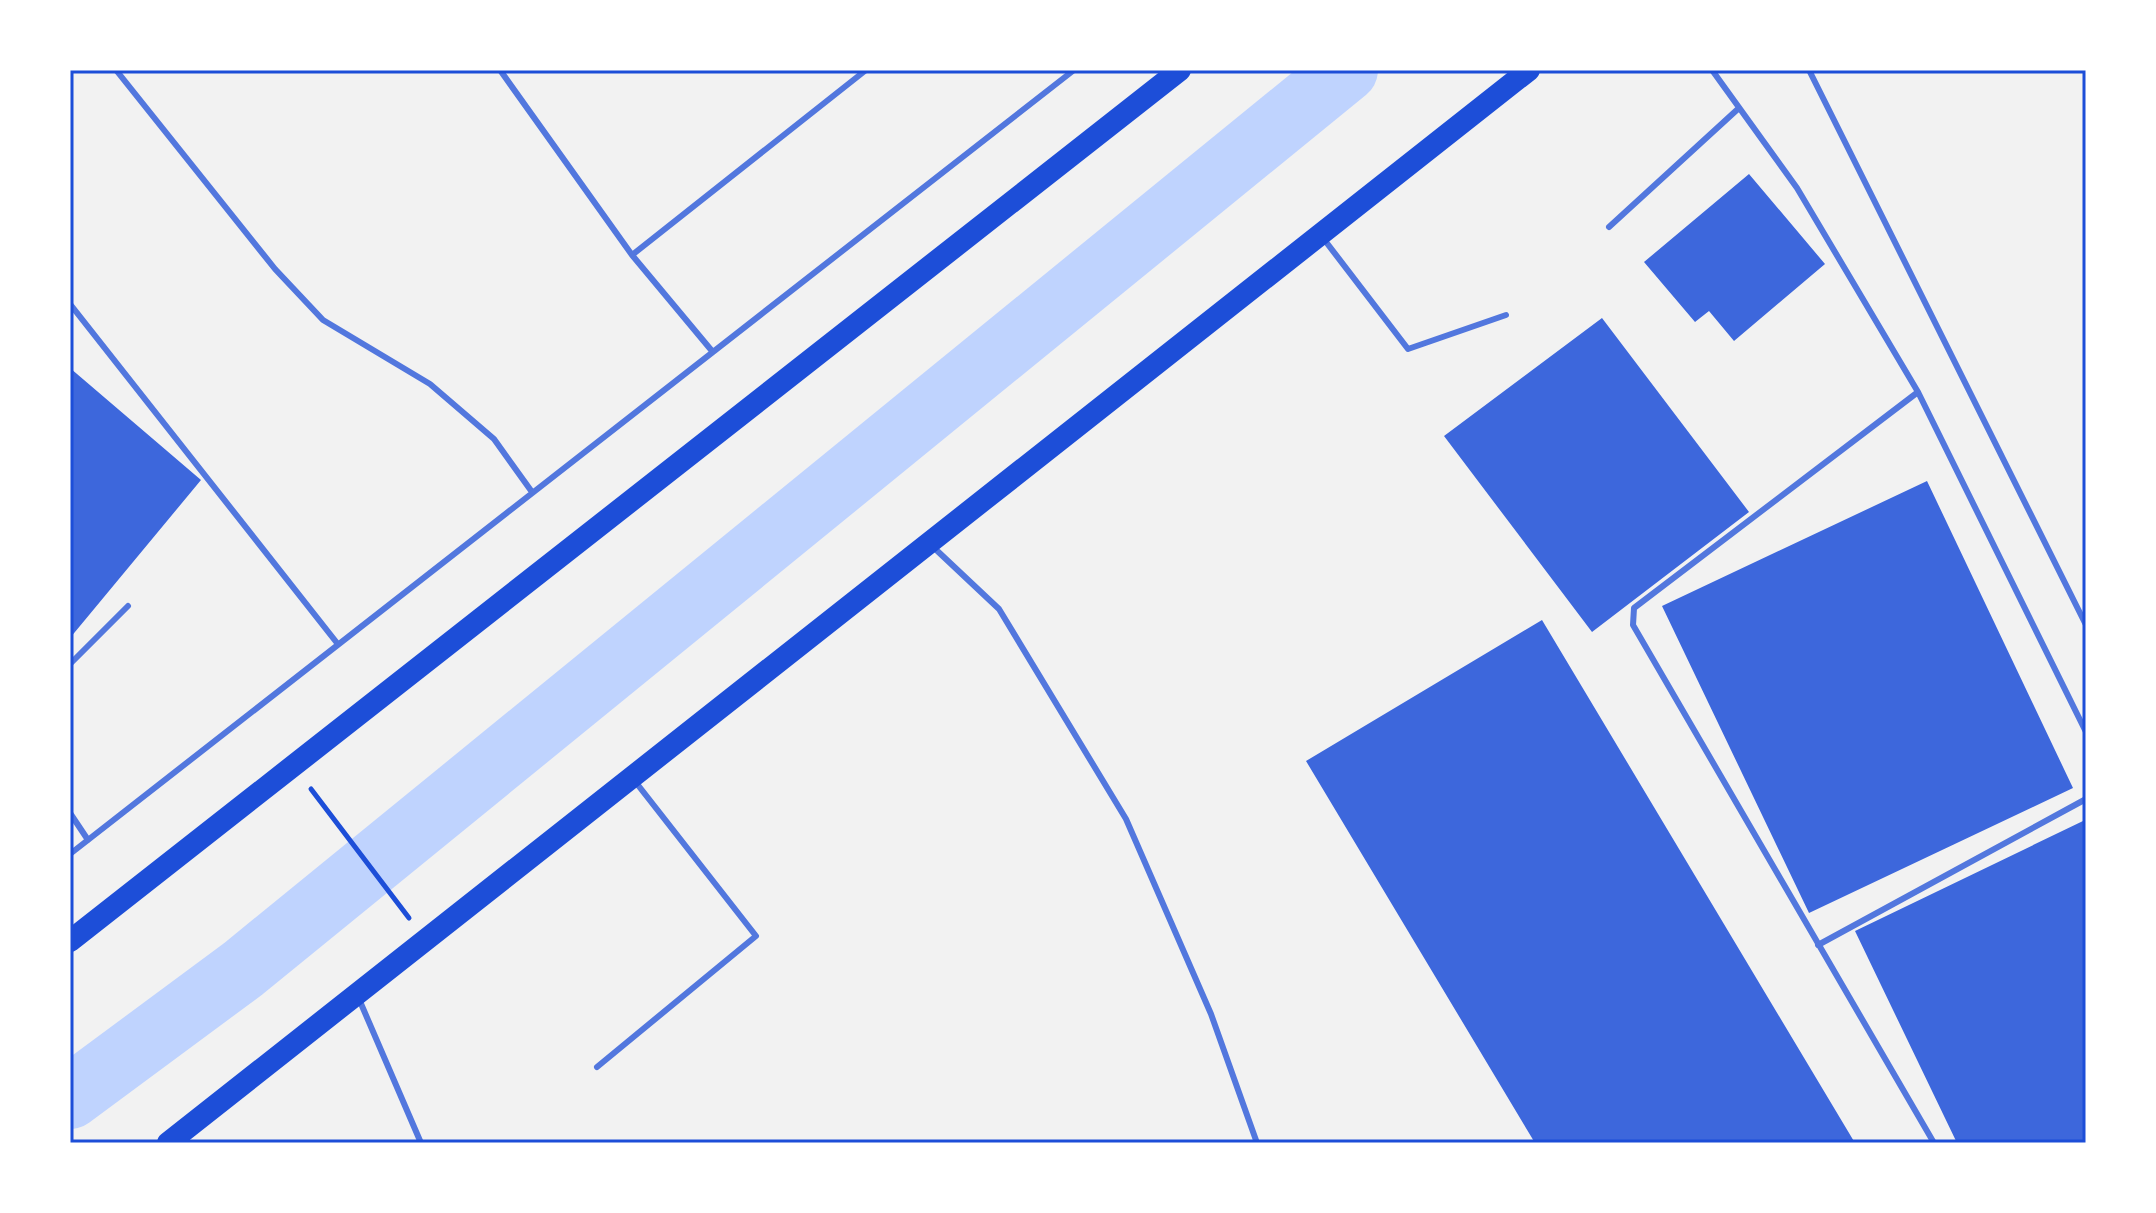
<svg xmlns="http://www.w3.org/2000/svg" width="2156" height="1213" viewBox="0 0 2156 1213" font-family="'DejaVu Sans',sans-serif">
<rect width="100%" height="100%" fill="#f2f2f2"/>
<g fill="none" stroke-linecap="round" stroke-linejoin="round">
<path stroke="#bfd3fe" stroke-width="64" d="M 70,1097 L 243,969 L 1346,70"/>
</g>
<path fill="#3d67dc" d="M 1749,174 L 1825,264 L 1734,341 L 1709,311 L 1695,322 L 1644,262 Z
M 1602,318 L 1749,512 L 1592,632 L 1444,436 Z
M 70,368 L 201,480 L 70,638 Z
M 1927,481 L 2073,788 L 1809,913 L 1662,606 Z
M 1542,620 L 1855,1143 L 1535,1143 L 1306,761 Z
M 2083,821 L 2086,1143 L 1957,1143 L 1855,931 Z"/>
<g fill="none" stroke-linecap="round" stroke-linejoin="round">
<path stroke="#1d4ed8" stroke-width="5" d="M 311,789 L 409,918"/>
<path stroke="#5277de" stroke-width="6" d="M 116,70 L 275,269 L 323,320 L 430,384 L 494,439 L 532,492
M 500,70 L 632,255 L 712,351
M 1712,70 L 1797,188 L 1918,392 L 1634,608 L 1633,625 L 1934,1143
M 1809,70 L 2086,625
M 1609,227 L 1739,108
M 1323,238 L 1408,349 L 1506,315
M 632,255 L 866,70
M 70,304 L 337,643
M 1918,392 L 2086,732
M 931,545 L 999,609 L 1126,819 L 1211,1014 L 1257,1143
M 70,664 L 128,606
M 70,813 L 88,840
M 70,854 L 1074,70
M 1818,945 L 2086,799
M 359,999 L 421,1143
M 597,1067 L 756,936 L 634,780"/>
<path stroke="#1d4ed8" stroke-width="22" d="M 70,941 L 1180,70
M 168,1143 L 1529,70"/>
</g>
<rect width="2156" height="1213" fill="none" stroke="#ffffff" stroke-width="144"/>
<rect x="72" y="72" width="2012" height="1069" fill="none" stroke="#1d4ed8" stroke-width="3"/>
</svg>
